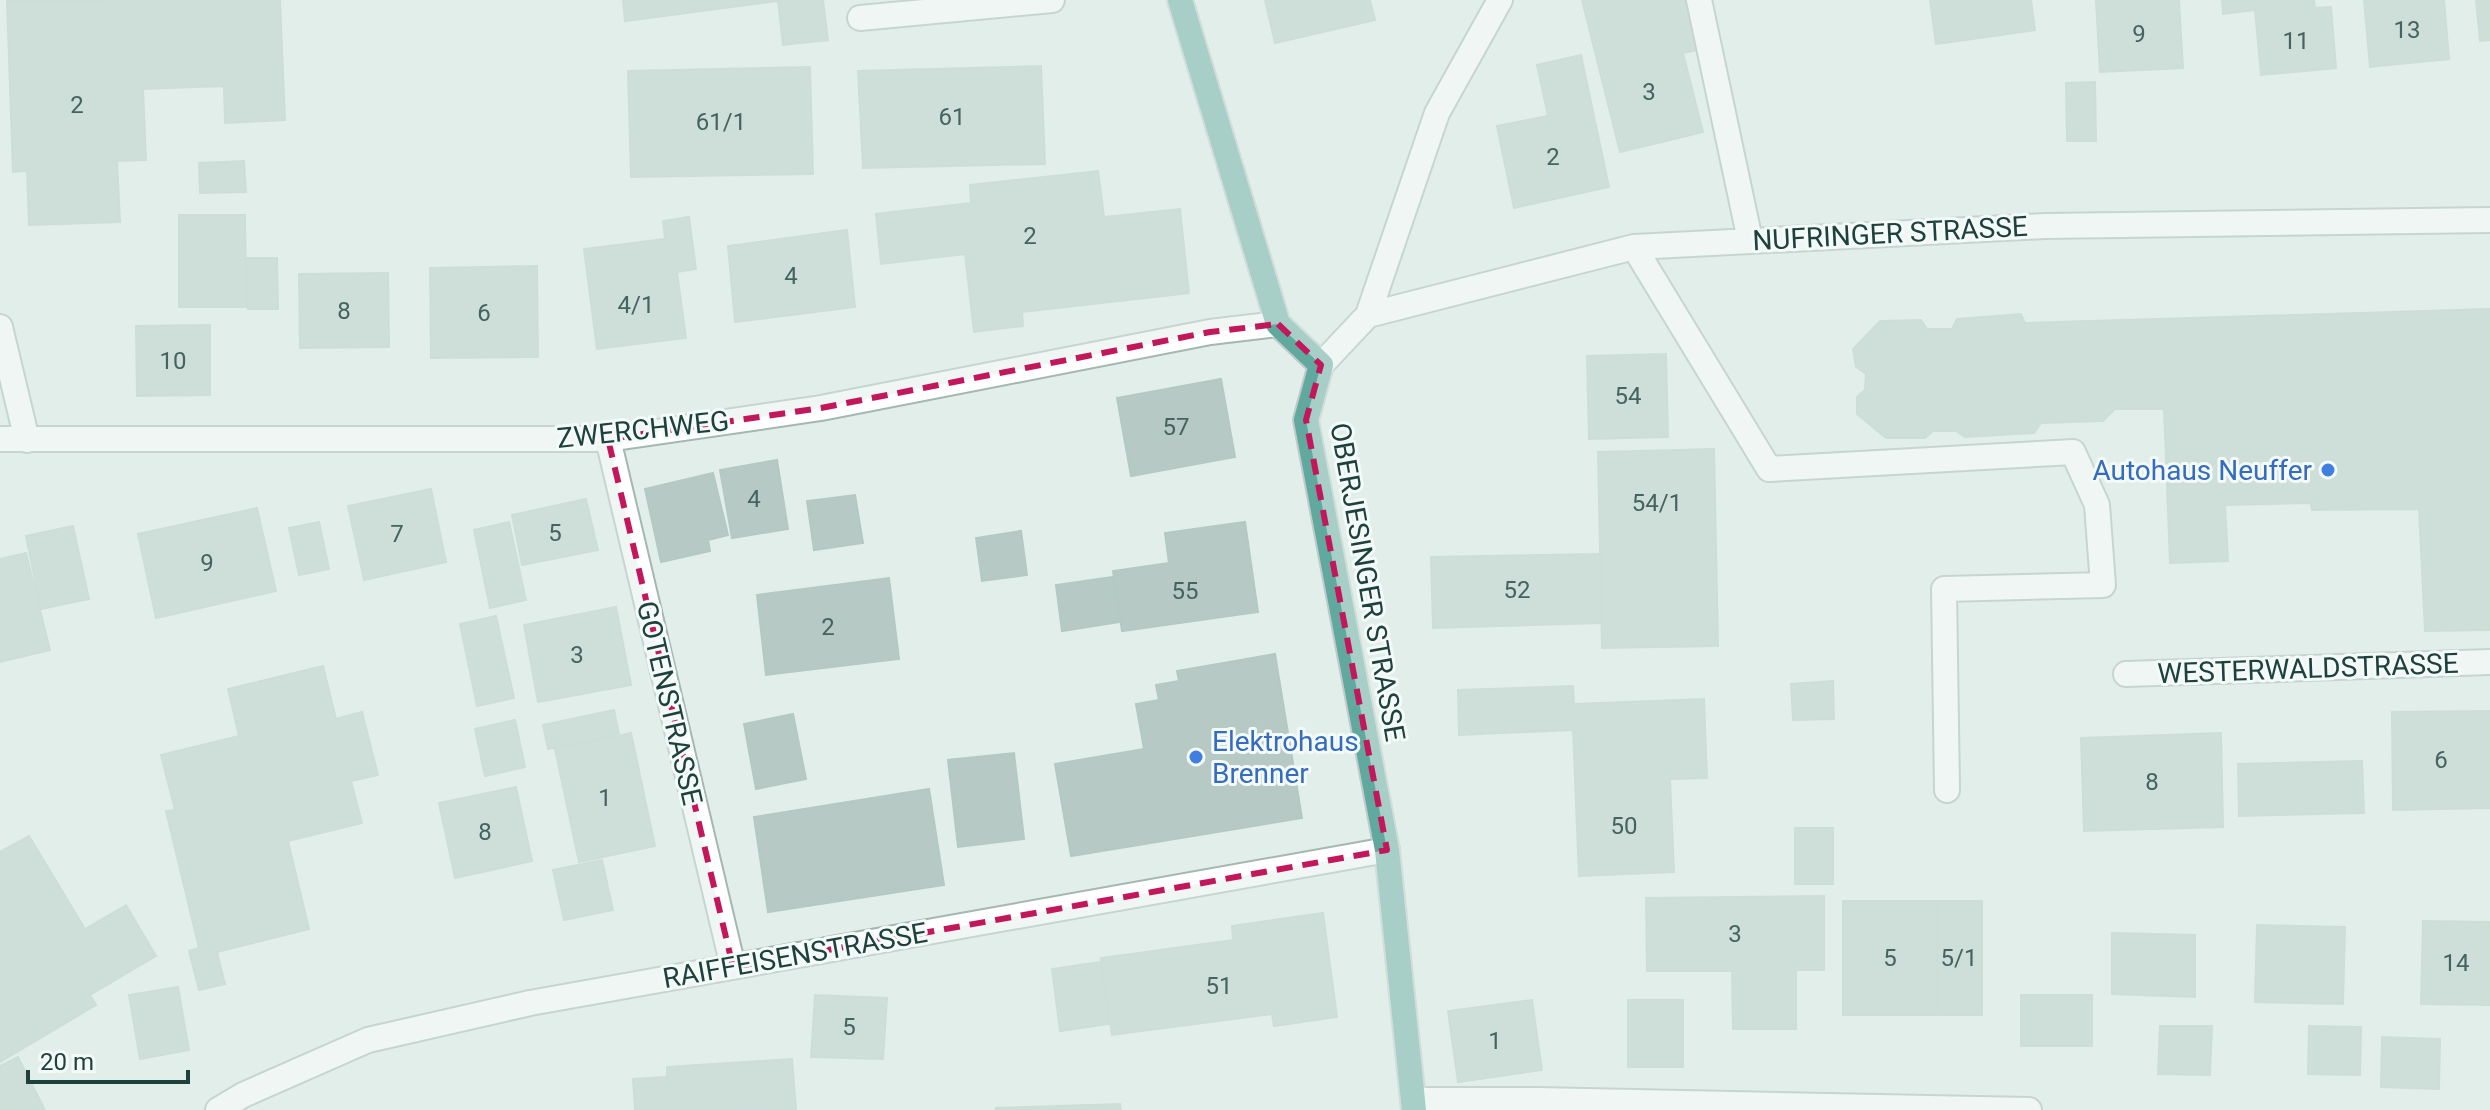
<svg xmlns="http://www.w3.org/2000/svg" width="2490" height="1110" viewBox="0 0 2490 1110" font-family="Roboto,sans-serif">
<rect width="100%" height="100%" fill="#e2eeea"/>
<path fill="#b7c9c4" stroke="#b3c9c2" stroke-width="2" d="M 280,0 L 285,120 L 225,123 L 224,86 L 143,89 L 146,160 L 117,161 L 120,222 L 29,225 L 27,171 L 13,172 L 7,1 Z
M 623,0 L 823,0 L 828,40 L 783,45 L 778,1 L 625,21 Z
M 1265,0 L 1370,0 L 1375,20 L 1275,43 Z
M 1582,0 L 1691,0 L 1703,49 L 1683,53 L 1703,132 L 1620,152 Z
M 1930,0 L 2031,0 L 2035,30 L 1936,44 Z
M 2096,0 L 2179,0 L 2183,68 L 2100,72 Z
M 2222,0 L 2314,0 L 2315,8 L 2331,7 L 2336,68 L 2261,75 L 2255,10 L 2223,14 Z
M 2364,0 L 2444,0 L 2449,59 L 2370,67 Z
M 2476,0 L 2490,0 L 2490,40 L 2480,41 Z
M 1581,55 L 1609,187 L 1514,208 L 1497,126 L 1548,116 L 1537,65 Z
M 1041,66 L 1045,164 L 863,168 L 858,71 Z
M 810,67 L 813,174 L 631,177 L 628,71 Z
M 2095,82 L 2096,141 L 2067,141 L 2066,83 Z
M 244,161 L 246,192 L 200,193 L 199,163 Z
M 1098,171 L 1104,217 L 1180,209 L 1189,293 L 1022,312 L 1023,326 L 974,332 L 965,254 L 881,264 L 876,214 L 971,203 L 970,185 Z
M 179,215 L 245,215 L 246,307 L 179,307 Z
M 689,217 L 696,269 L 677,272 L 686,338 L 597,349 L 584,249 L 665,239 L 663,221 Z
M 847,230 L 855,307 L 735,322 L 728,246 Z
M 247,258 L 277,258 L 278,309 L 248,309 Z
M 537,266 L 538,357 L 431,358 L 430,268 Z
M 388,273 L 389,347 L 300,348 L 299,274 Z
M 2490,309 L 2490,630 L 2425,631 L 2419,509 L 2312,510 L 2311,503 L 2225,505 L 2228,561 L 2170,563 L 2164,409 L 2115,409 L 2103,421 L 2041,423 L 2034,433 L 1965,437 L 1956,431 L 1933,431 L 1925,438 L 1886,438 L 1857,414 L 1857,397 L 1865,390 L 1866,374 L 1856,367 L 1853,349 L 1880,321 L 1921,320 L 1927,329 L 1952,329 L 1957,319 L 2021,314 L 2025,323 Z
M 210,325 L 210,395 L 137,396 L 136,326 Z
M 1666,354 L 1668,437 L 1589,439 L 1587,356 Z
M 1221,379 L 1235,457 L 1131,476 L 1117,398 Z
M 1714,449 L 1718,646 L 1602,648 L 1598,452 Z
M 777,460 L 788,529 L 732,538 L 720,470 Z
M 713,473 L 728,535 L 708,540 L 710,551 L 661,562 L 645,489 Z
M 431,489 L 446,562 L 364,580 L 348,506 Z
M 855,495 L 863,543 L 814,550 L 807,501 Z
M 586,499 L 598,550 L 522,565 L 512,515 Z
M 257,508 L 276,591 L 156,618 L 138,534 Z
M 319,522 L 329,569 L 299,575 L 289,528 Z
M 509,522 L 526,600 L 490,608 L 474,530 Z
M 1245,522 L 1258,612 L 1122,631 L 1113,571 L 1169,563 L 1165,533 Z
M 73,526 L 89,599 L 41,609 L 26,536 Z
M 1021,531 L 1027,575 L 982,581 L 976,538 Z
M 26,553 L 50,650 L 0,662 L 0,559 Z
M 1601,554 L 1602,623 L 1433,628 L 1431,557 Z
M 1113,577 L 1120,622 L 1062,631 L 1056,585 Z
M 889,578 L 899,659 L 766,675 L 757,595 Z
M 616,607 L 631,685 L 538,702 L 524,625 Z
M 496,616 L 514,698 L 477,706 L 460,624 Z
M 1275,654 L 1302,818 L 1071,856 L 1055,764 L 1144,749 L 1136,704 L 1159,700 L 1156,685 L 1179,681 L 1177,671 Z
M 323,666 L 336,719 L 362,712 L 378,775 L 351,781 L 362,823 L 288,841 L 309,929 L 217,952 L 225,984 L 199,990 L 189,951 L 199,948 L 166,811 L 175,810 L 161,755 L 239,736 L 228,689 Z
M 1833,681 L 1834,719 L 1793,720 L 1791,684 Z
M 1573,686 L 1574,704 L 1704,699 L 1707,778 L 1670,779 L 1674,872 L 1579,876 L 1573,730 L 1459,735 L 1458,690 Z
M 614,710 L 619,734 L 548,749 L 543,725 Z
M 2490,711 L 2490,808 L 2393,810 L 2392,712 Z
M 793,714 L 806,779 L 756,789 L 744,724 Z
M 515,720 L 525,767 L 485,776 L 475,729 Z
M 631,733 L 655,846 L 579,862 L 555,749 Z
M 2221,733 L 2223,827 L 2084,831 L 2081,738 Z
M 1014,753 L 1024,839 L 958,847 L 948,760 Z
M 2362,761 L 2364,813 L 2239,816 L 2238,764 Z
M 516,787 L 532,861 L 455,878 L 439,803 Z
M 929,789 L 944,885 L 768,912 L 754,817 Z
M 1795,828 L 1833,828 L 1833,884 L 1795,884 Z
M 29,836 L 85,929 L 126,905 L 156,956 L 90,995 L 96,1005 L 0,1062 L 0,852 Z
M 602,860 L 613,910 L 564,920 L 553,870 Z
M 1824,896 L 1824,970 L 1796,970 L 1796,1029 L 1733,1029 L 1732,971 L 1647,971 L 1646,898 Z
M 1843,901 L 1937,901 L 1937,1015 L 1843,1015 Z
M 1937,901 L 1982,901 L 1982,1015 L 1937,1015 Z
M 1323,913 L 1337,1017 L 1274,1026 L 1272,1014 L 1112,1035 L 1101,958 L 1233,940 L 1232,926 Z
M 2423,921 L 2490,922 L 2490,1005 L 2421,1004 Z
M 2257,925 L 2345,927 L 2343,1004 L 2255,1002 Z
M 2112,933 L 2195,935 L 2195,997 L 2112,994 Z
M 1101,962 L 1109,1024 L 1060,1031 L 1052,969 Z
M 178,987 L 189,1050 L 140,1059 L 129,995 Z
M 815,995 L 887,998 L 883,1059 L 811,1057 Z
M 2021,995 L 2092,995 L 2092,1046 L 2021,1046 Z
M 1532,1000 L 1542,1070 L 1458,1082 L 1448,1011 Z
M 1628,1000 L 1683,1000 L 1683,1067 L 1628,1067 Z
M 2160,1026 L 2212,1026 L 2210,1075 L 2158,1074 Z
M 2309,1026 L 2361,1027 L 2360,1075 L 2308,1074 Z
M 2382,1037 L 2440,1039 L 2439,1089 L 2381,1087 Z
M 18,1057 L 45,1110 L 0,1110 L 0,1066 Z
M 792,1059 L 796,1109 L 635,1110 L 633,1079 L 667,1077 L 667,1067 Z
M 1120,1104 L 1121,1110 L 996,1110 L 996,1108 Z"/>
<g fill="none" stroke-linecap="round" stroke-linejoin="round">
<defs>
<path id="minor" d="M 1699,0 L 1750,240
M 860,18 L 1052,0
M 1634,247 L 1769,469 L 2073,452 L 2097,505 L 2103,585 L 1944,589 L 1947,790
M 1368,315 L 1437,113 L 1500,0
M 0,327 L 27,440
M 1321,365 L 1368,315 L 1634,247 L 2045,226 L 2490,220
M 0,439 L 608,439 L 821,408 L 1210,332 L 1278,324
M 608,439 L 733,967
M 2126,674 L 2490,662
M 1414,1100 L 1538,1100 L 2029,1110
M 218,1110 L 243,1095 L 368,1040 L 530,1003 L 1387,850"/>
<path id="major" d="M 1180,0 L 1278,324 L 1321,365 L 1306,420 L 1387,850 L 1414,1110"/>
</defs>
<use href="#minor" stroke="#a4b7b3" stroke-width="28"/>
<use href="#major" stroke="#c0cac9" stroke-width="28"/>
<use href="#minor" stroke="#fff" stroke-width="24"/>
<use href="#major" stroke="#61a99f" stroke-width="24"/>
</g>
<path d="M0 0H2490V1110H0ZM 1278,324 L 1321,365 L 1306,420 L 1387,850 L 733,967 L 608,439 L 821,408 L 1210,332 Z" fill="#e2eeea" fill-opacity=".55" fill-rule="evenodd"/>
<path fill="none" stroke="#c2185b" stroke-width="6" stroke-dasharray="16 10" stroke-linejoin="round" d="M 1278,324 L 1321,365 L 1306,420 L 1387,850 L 733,967 L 608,439 L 821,408 L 1210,332 Z"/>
<g fill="#3f7fe0" stroke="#f3faf7" stroke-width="3">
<circle cx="2328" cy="470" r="8"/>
<circle cx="1196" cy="757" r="8"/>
</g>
<g text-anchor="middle" stroke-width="6" stroke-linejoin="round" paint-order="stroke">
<g font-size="24" fill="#45635f">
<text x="2407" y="38">13</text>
<text x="2139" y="42">9</text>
<text x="2296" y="49">11</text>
<text x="1649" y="100">3</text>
<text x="77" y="113">2</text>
<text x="952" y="125">61</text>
<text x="721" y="130">61/1</text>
<text x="1553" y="165">2</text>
<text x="1030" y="244">2</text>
<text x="791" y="284">4</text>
<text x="636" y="313">4/1</text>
<text x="344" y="319">8</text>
<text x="484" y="321">6</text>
<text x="173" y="369">10</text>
<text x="1628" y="404">54</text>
<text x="1176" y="435">57</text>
<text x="754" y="507">4</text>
<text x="1657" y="511">54/1</text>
<text x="555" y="541">5</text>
<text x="397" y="542">7</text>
<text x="207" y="571">9</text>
<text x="1517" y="598">52</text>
<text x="1185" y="599">55</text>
<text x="828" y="635">2</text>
<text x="577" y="663">3</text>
<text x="2441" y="768">6</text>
<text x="2152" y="790">8</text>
<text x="605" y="806">1</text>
<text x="1624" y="834">50</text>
<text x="485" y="840">8</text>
<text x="1735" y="942">3</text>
<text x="1890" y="966">5</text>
<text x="1959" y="966">5/1</text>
<text x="2456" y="971">14</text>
<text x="1219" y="994">51</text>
<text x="849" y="1035">5</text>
<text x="1495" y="1049">1</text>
</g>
<g font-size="28" fill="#1f413d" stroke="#f3faf7">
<text transform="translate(1890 233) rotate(-3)" y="10">NUFRINGER STRASSE</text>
<text transform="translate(643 429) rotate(-6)" y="10">ZWERCHWEG</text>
<text transform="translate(1368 582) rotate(80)" y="10">OBERJESINGER STRASSE</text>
<text transform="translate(2308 668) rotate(-2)" y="10">WESTERWALDSTRASSE</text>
<text transform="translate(670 703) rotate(77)" y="10">GOTENSTRASSE</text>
<text transform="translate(795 955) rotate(-10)" y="10">RAIFFEISENSTRASSE</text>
</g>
<g font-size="28" fill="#366cbe" stroke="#f3faf7" text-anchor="end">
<text x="2312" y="480">Autohaus Neuffer</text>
<text x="1212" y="751" text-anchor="start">Elektrohaus<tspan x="1212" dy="32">Brenner</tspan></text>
</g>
</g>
<path d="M28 1070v12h160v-12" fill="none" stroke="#1f413d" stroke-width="4"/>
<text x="40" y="1070" font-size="24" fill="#1f413d" stroke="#f3faf7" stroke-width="6" paint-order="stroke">20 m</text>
</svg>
